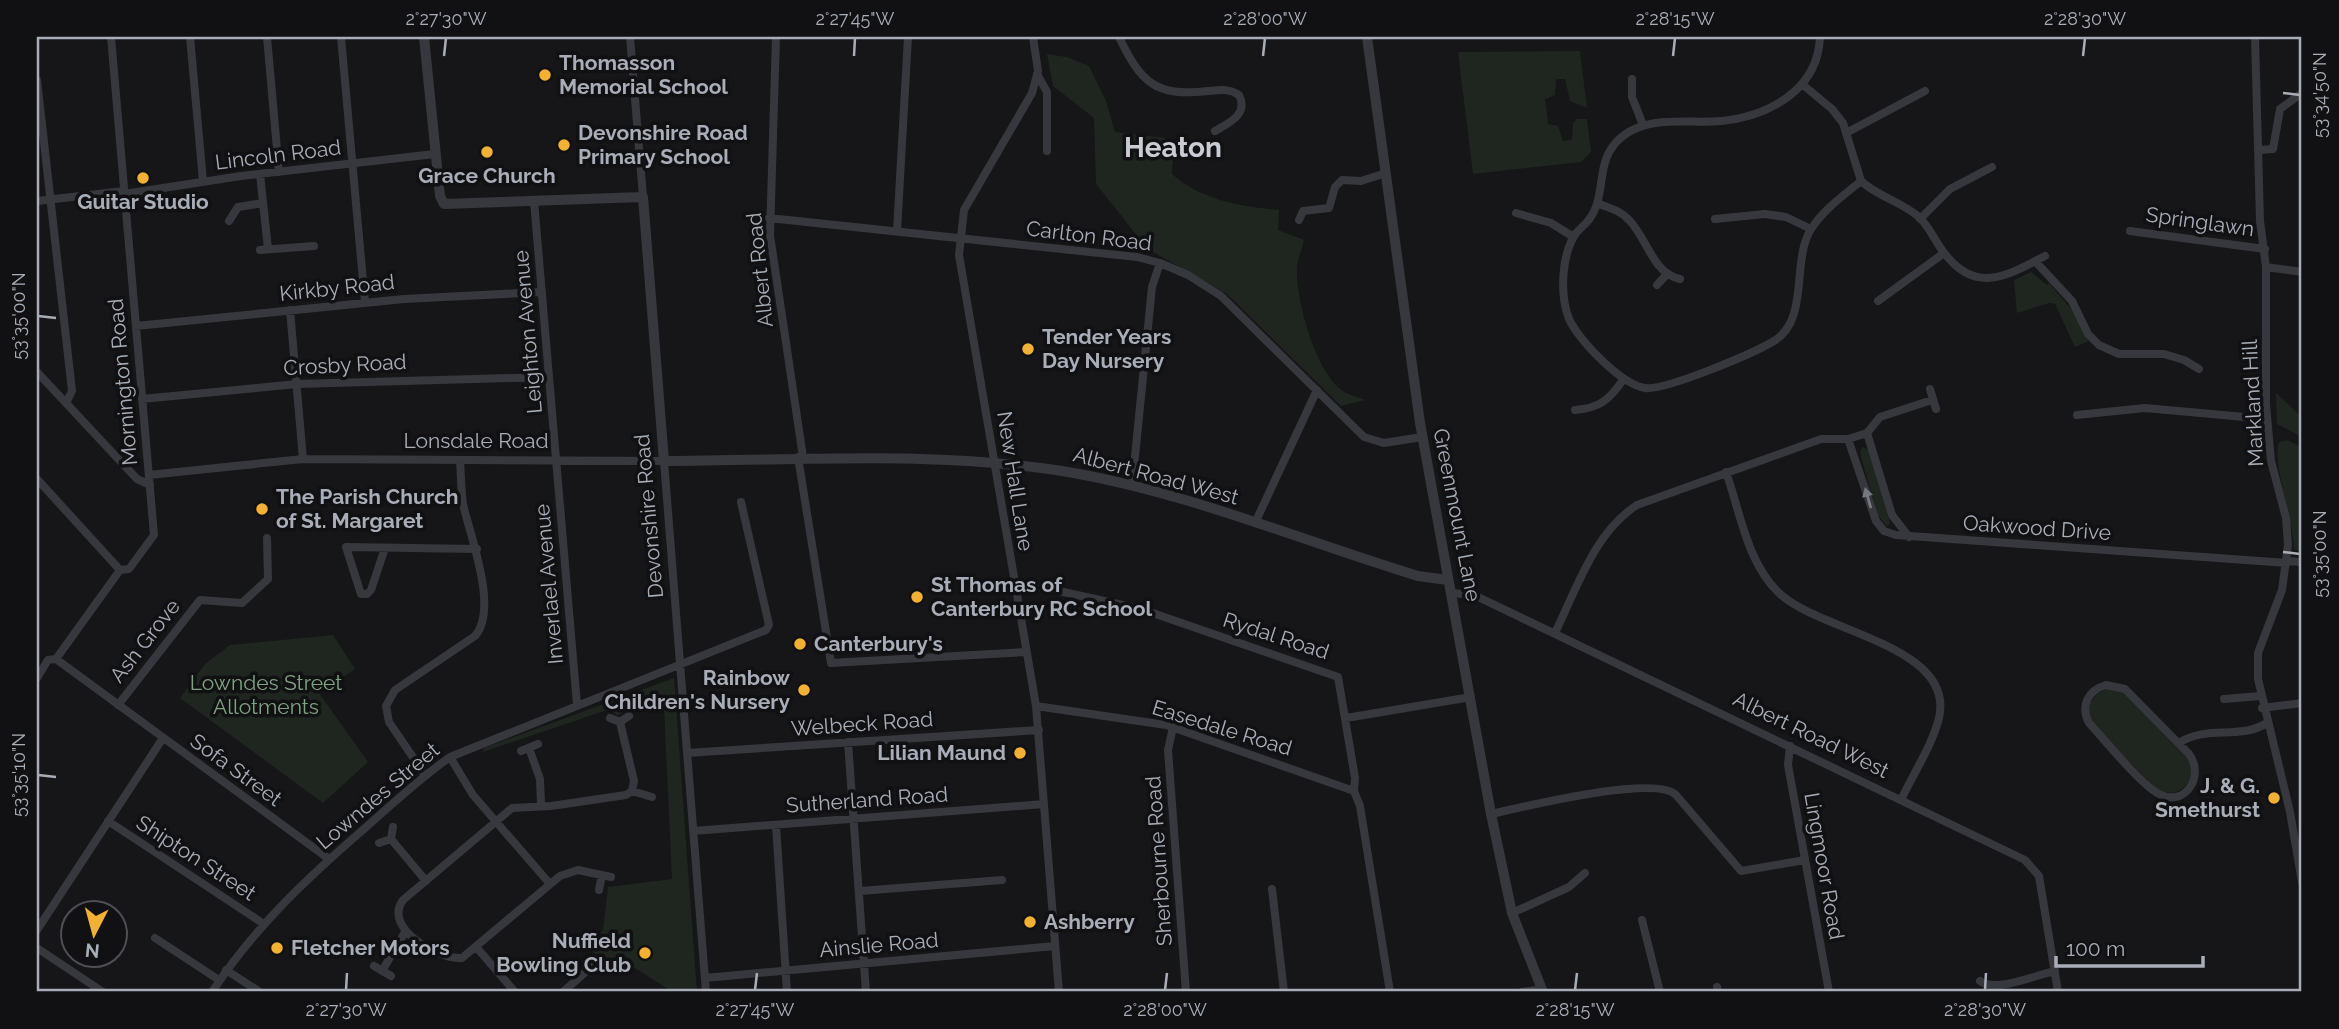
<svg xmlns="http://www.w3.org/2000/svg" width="2339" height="1029" viewBox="0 0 2339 1029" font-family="Raleway,sans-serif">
<rect width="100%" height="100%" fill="#161618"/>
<path fill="#1e261f" d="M 1580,51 L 1587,108 L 1570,101 L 1565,79 L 1556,79 L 1555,95 L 1545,99 L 1548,124 L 1558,126 L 1563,141 L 1572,140 L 1573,123 L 1577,119 L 1587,119 L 1591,152 L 1581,162 L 1473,174 L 1458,52 Z
M 1047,54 L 1067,57 L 1089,66 L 1106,101 L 1115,132 L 1165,138 L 1163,147 L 1173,159 L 1172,174 C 1203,201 1240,206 1279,210 L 1278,230 L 1304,240 C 1302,249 1298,258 1297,267 C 1295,298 1315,369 1340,389 C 1346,394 1357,397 1365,400 L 1341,406 L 1227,294 L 1153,252 L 1135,233 L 1096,184 L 1094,118 L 1053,86 Z
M 2031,272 L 2047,285 L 2049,283 L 2072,310 L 2089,341 L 2075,347 L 2055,304 L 2049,303 L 2017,313 L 2014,280 Z
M 2276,393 L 2302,417 L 2302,437 L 2277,424 Z
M 2287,440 L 2302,447 L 2302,552 L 2294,549 C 2293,522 2272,461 2279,442 Z
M 1862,447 L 1869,450 L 1890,523 L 1887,527 L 1877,514 L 1860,453 Z
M 333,635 L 355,669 L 319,693 L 368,762 L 323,803 L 180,698 L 205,664 L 230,645 Z
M 674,678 L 697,992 L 673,992 L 622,960 L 598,956 L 588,948 L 603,930 L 608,887 L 672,879 L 664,707 L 629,709 L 618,715 L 607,710 L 483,752 L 484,748 Z
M 2109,688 L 2125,693 L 2191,762 C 2195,781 2180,800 2159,790 C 2150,785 2097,729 2091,719 C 2088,714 2088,710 2090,703 L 2098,693 Z"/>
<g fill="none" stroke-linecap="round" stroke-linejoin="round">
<path stroke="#37383d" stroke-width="8" d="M 190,37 L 203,181
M 267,37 L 279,172
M 341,37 L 365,303
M 630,37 L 643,197
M 776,37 L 770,235 L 803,457
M 1033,37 L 1038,71 L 1032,93 L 964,210 L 959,255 L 1036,706 L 1059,992
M 1119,37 C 1141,82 1154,97 1208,91 C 1219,90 1229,88 1239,95 C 1249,114 1229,123 1215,131
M 1820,37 C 1818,90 1769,116 1721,121 C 1689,124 1650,115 1623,136 C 1589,162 1613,201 1581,228 C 1561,245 1558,299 1571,323 C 1583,344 1621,384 1645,388 C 1665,391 1754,353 1774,341 C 1810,319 1791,261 1811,229 C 1823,210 1844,195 1861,181
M 2255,37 L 2260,221 L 2266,267 L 2266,404 L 2271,461 L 2286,518 L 2288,545 L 2282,590 L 2258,653 L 2258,679 L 2290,812 L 2302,882
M 1037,74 L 1047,92 L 1047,151
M 1632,79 L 1632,97 L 1643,125
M 37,80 L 72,391 L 66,403
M 1803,85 L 1832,109 L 1843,123 L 1861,181 C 1878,197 1903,202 1920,218 C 1931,229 1935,242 1945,254 C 1977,295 2008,275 2045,256
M 1848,132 L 1925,91
M 2260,150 L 2273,149 L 2280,109 L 2302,93
M 260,174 L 268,249
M 124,194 L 241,176 L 435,154
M 37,201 L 124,191
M 534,201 L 577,705
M 1599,204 C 1610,208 1621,211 1629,220 C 1647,238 1653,274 1680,279
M 1516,213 L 1551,223 L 1572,236
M 769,218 L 1137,257 L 1160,263 L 1188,275 L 1221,296 L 1364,437 L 1384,443 L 1422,437
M 1715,219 L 1765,214 L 1786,217 L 1811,229
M 1920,219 L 1950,189 L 1992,167
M 1299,220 L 1303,211 L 1329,208 L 1335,187 L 1342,180 L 1361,181 L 1386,173
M 229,221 L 238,207 L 263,203
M 897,231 L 908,37
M 2130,231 L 2265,249
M 260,250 L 314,246
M 2035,261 L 2072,301 L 2088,334 L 2099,345 L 2119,354 L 2164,354 L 2184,360 L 2199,369
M 2266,267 L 2302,272
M 1657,285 L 1666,275
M 1878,301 L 1944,253
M 290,310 L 303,459
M 136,326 L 404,299 L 542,292
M 37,372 L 137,479 L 150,485
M 1930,389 L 1936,409
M 142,399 L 297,384 L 549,377
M 1575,410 C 1600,408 1609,400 1623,380
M 2077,415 L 2145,408 L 2267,419
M 1867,433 L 1892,515 L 1909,537
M 1848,439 L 1876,521 L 1884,531 L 1896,535 L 2287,563
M 798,457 L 831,663 L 1025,652
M 1726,472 C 1740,511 1747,563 1779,593 C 1819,632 1956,645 1939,718 C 1932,746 1913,774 1901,800
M 149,475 L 303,459 L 664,461 L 706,992
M 37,479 L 120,570
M 1132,486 L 1152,287 L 1160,263
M 1255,523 L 1317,390
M 385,548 L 371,590 L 367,594 L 361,594 L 346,547 L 477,549
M 2287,561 L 2302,562
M 1013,581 L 1141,609 L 1338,677 L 1355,778 L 1354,791 L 1360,806 L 1390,992
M 1452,593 L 1474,595 L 2025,860 L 2039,876 L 2058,992
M 1555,633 C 1577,588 1594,533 1637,505 L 1821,439 L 1848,439 L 1867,433 L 1880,417 L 1932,400
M 56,659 L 329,859
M 37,678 L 48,660 L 56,659 L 120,570 L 129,569 L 154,535 L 111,37
M 2106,685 L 2125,689 L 2189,754 C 2205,775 2186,808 2159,794 C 2141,785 2105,740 2089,723 C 2080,706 2088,690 2106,685 Z
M 2224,699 L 2260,696
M 118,705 L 200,600 L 242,603 L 268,579 L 267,538
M 1036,706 L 1166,725 L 1354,791
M 2262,708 L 2302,703
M 610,718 L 620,722 L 629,716
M 1346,718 L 1471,697
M 620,722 L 634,781 L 632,791
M 1173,727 L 1168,750 L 1186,992
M 848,742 L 866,992
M 2179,743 C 2205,725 2240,740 2267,723
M 1790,746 L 1788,765 L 1829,992
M 529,748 L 540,779 L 541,805
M 521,751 L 538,744
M 687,753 L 1039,730
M 450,757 L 473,795 L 550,884
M 425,775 L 389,722 L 386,706 L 395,690 L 475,636 C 499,609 470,536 463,504 C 461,490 461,475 460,460
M 1491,814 C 1523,807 1655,774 1676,795 L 1741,871 L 1805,860
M 108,821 L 264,924
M 776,825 L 787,992
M 693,831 L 1044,804
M 391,839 L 426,881
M 379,843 L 391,839 L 393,827
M 611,877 L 578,870 L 560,876 L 462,958 C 439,960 382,928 403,900 L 512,808 L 551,806 L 626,795 L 632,791 L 652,797
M 1272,889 L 1284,992
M 599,890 L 602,875
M 860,891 L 1002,880
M 1512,913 L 1569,887 L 1585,873
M 1642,920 L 1660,992
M 37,930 L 163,738
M 155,938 L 219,980
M 37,948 L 103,992
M 477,948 L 515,992
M 374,966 L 391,976
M 226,970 L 260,992
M 382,971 L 405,932
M 705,978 L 1055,946
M 1980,981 C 1996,993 2035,975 2055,971
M 1717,987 L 1718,992
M 212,992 C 253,929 307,878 364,829 C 392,804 419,779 450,757 L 766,630 L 769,625 L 741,502
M 563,992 L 591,967
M 1522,992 L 1542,989"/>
<path stroke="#37383d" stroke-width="10" d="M 424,37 L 440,196 L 444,204 L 643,197 L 664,461 C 797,461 930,450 1062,471 C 1184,491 1300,540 1418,576 L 1448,580
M 1367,37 L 1420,423 L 1491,814 L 1512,913 L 1543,992"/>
</g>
<defs><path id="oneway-solid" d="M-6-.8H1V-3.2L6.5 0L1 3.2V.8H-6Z" transform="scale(1.75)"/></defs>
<use fill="#757881" href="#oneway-solid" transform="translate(1868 498) rotate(-106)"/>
<path fill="none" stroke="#a8adb8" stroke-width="2.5" d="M 444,56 L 446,38M 854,56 L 855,38M 1263,56 L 1265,38M 1673,56 L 1675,38M 2083,56 L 2085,38M 2283,93 L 2300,95M 38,316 L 56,318M 2283,552 L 2300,554M 38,775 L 56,777M 346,990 L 347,973M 755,990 L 757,973M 1165,990 L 1167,973M 1575,990 L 1577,973M 1985,990 L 1986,973"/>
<g fill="#f2b134" stroke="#111113" stroke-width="2.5">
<circle cx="545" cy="75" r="7"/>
<circle cx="564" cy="145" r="7"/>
<circle cx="487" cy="152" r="7"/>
<circle cx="143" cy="178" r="7"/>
<circle cx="1028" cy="349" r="7"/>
<circle cx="262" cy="509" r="7"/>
<circle cx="917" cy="597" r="7"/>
<circle cx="800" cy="644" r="7"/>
<circle cx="804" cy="690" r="7"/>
<circle cx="1020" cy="753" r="7"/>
<circle cx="2274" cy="798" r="7"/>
<circle cx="1030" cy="922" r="7"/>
<circle cx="277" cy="948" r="7"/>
<circle cx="645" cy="953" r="7"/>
</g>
<g text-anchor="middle" stroke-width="7" stroke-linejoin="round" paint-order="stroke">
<g font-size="21" font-weight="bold" fill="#a8adb8" stroke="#111113" text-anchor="start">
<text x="559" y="70">Thomasson<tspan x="559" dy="24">Memorial School</tspan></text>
<text x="578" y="140">Devonshire Road<tspan x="578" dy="24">Primary School</tspan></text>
<text x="487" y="183" text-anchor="middle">Grace Church</text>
<text x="143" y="209" text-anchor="middle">Guitar Studio</text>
<text x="1042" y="344">Tender Years<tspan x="1042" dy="24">Day Nursery</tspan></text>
<text x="276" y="504">The Parish Church<tspan x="276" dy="24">of St. Margaret</tspan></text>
<text x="931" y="592">St Thomas of<tspan x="931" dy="24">Canterbury RC School</tspan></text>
<text x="814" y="651">Canterbury's</text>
<text x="790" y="685" text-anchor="end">Rainbow<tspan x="790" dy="24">Children's Nursery</tspan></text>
<text x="1006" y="760" text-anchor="end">Lilian Maund</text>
<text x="2260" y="793" text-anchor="end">J. &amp; G.<tspan x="2260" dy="24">Smethurst</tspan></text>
<text x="1044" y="929">Ashberry</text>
<text x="631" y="948" text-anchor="end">Nuffield<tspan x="631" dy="24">Bowling Club</tspan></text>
<text x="291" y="955">Fletcher Motors</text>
</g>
<g font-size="21" fill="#a8adb8" stroke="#111113">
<text transform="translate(278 155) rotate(-7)" y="7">Lincoln Road</text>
<text transform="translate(2200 222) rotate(8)" y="7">Springlawn</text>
<text transform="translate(1089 236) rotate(7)" y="7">Carlton Road</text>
<text transform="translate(760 270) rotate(-96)" y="7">Albert Road</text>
<text transform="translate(337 288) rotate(-6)" y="7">Kirkby Road</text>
<text transform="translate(528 332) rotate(-95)" y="7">Leighton Avenue</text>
<text transform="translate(345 365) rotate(-3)" y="7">Crosby Road</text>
<text transform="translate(123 382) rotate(-95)" y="7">Mornington Road</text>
<text transform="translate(2253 403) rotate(-93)" y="7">Markland Hill</text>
<text x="476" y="448">Lonsdale Road</text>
<text transform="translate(1156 476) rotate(15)" y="7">Albert Road West</text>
<text transform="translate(1015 481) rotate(81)" y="7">New Hall Lane</text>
<text transform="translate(1457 515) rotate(79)" y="7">Greenmount Lane</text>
<text transform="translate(649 516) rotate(-95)" y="7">Devonshire Road</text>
<text transform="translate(2037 528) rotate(4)" y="7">Oakwood Drive</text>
<text transform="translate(549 584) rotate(-95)" y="7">Inverlael Avenue</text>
<text transform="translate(1276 636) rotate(18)" y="7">Rydal Road</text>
<text transform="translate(145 641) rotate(-52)" y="7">Ash Grove</text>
<text transform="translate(862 724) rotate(-4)" y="7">Welbeck Road</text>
<text transform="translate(1222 728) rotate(17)" y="7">Easedale Road</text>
<text transform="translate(1811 735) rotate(26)" y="7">Albert Road West</text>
<text transform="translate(236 770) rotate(36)" y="7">Sofa Street</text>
<text transform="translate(378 796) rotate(-40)" y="7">Lowndes Street</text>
<text transform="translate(867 800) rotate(-4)" y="7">Sutherland Road</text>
<text transform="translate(196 858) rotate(33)" y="7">Shipton Street</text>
<text transform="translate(1159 861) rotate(-94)" y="7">Sherbourne Road</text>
<text transform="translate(1824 866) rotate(80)" y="7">Lingmoor Road</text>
<text transform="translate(879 945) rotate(-5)" y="7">Ainslie Road</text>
</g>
<g font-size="21" fill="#7fa381" stroke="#111113">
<text x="266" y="690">Lowndes Street<tspan x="266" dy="24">Allotments</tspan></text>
</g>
<g font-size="28" font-weight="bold" fill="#c9ccd4" stroke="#111113">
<text x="1173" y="157">Heaton</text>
</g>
</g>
<rect width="2339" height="1029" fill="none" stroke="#111113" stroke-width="77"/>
<g transform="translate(94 934) rotate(186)"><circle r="33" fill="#111113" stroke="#4d4f55" stroke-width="2"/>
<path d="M0-5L12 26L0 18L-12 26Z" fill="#f2b134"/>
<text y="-10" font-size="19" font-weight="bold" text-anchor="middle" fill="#a8adb8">N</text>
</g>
<path d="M2056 956v10h147v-10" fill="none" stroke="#a8adb8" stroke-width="3.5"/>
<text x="2066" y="956" font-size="21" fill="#a8adb8" stroke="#111113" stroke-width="5" paint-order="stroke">100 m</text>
<rect x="38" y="38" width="2262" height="952" fill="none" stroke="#a8adb8" stroke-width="2.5"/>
<g font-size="18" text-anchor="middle" fill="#a8adb8">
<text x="446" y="25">2°27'30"W</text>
<text x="855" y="25">2°27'45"W</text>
<text x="1265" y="25">2°28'00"W</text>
<text x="1675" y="25">2°28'15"W</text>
<text x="2085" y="25">2°28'30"W</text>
<text transform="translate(2320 95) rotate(-90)" y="6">53°34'50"N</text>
<text transform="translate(19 316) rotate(-90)" y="6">53°35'00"N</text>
<text transform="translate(2320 554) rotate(-90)" y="6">53°35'00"N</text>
<text transform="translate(19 775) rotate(-90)" y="6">53°35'10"N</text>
<text x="346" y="1016">2°27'30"W</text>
<text x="755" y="1016">2°27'45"W</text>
<text x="1165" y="1016">2°28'00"W</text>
<text x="1575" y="1016">2°28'15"W</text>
<text x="1985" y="1016">2°28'30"W</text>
</g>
</svg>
